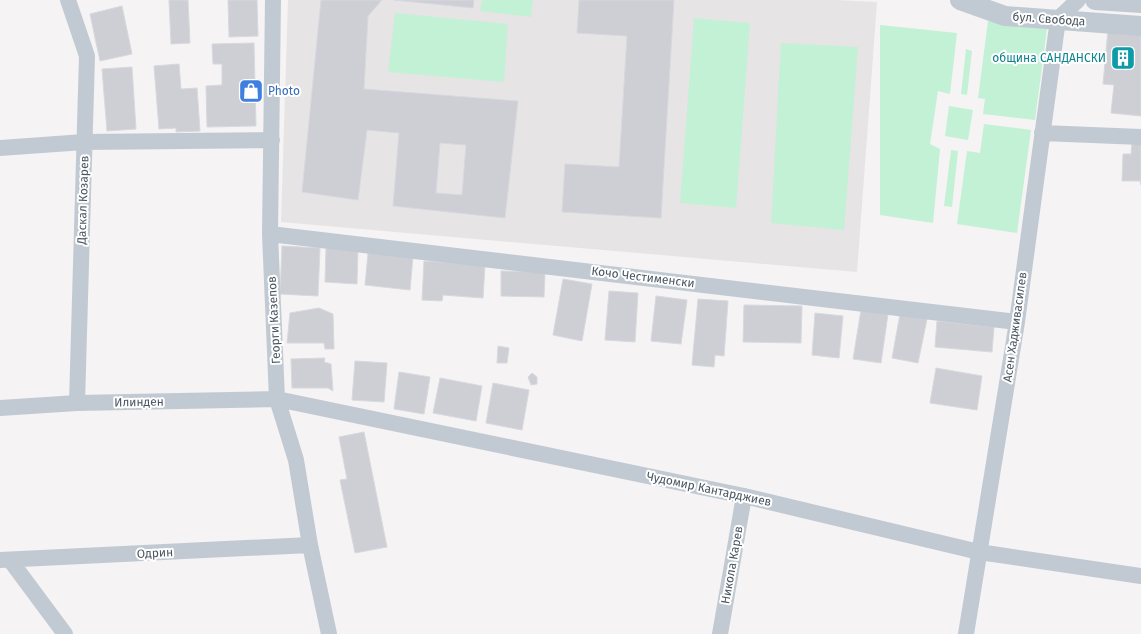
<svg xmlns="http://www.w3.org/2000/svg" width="1141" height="634" viewBox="0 0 1141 634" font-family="'Fira Sans',sans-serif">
<rect width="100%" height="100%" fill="#f5f3f3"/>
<path fill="#e6e4e5" d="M 288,0 L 836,0 L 877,2 L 857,272 L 281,222 Z"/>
<path fill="#c3f1d5" d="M 482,0 L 533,0 L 531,17 L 480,11 Z
M 395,13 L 508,24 L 504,82 L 388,72 Z
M 694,18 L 750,23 L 736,208 L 680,203 Z
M 988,21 L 1047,29 L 1035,120 L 983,114 L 985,99 L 978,98 Z
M 880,25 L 957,33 L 950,94 L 938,91 L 930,144 L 940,149 L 933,223 L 880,215 Z
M 781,43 L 858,47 L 844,230 L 771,223 Z
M 966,49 L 972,51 L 967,95 L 961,94 Z
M 949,106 L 973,110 L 968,140 L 945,136 Z
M 984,124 L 1031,130 L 1017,233 L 957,224 L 967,151 L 980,153 Z
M 951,150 L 958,151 L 952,207 L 944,206 Z"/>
<path fill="#cdcfd5" stroke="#d7d9de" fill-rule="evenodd" d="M 169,0 L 188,0 L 190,43 L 171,44 Z
M 228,0 L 257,0 L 258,36 L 229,37 Z
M 321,0 L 382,0 L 368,16 L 364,89 L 518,101 L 505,218 L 393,206 L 399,133 L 367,130 L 358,200 L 302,192 ZM 440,143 L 466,145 L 462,195 L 436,193 Z
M 394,0 L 474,0 L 473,8 Z
M 579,0 L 674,0 L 661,218 L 562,212 L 565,164 L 619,167 L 627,36 L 577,33 Z
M 122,6 L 132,54 L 100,61 L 90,14 Z
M 1108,30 L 1141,32 L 1141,116 L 1111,113 L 1114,85 L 1103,84 Z
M 254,43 L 256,126 L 207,127 L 206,86 L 222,85 L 222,64 L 213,64 L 212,44 Z
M 179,64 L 181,89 L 197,88 L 200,131 L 176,132 L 176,128 L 159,129 L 154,66 Z
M 132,67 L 136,129 L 107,131 L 102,69 Z
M 1132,143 L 1141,143 L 1141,185 L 1140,181 L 1122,181 L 1123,154 L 1131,154 Z
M 282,246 L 320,248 L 318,296 L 280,294 Z
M 326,248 L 358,249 L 357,284 L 325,282 Z
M 368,253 L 413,257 L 410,290 L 365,285 Z
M 424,261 L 485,265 L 483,298 L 443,295 L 442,301 L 422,300 Z
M 501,271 L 545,272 L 544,297 L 501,296 Z
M 563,279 L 592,284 L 582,341 L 553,335 Z
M 609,291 L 638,293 L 635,342 L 605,340 Z
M 656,296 L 687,300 L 681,344 L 651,341 Z
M 698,299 L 728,301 L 724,356 L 715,355 L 714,367 L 692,365 Z
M 744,305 L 802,306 L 801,343 L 743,342 Z
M 319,308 L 333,314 L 334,349 L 325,349 L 324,343 L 287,343 L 290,313 Z
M 861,310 L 888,314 L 881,363 L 853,359 Z
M 815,313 L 843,316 L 839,358 L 812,355 Z
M 900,314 L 927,319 L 918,363 L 892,358 Z
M 937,321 L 994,327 L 992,352 L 935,347 Z
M 498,346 L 509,348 L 507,363 L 497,363 Z
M 325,358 L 324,362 L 331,364 L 333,391 L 328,388 L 292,388 L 291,359 Z
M 355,361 L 387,363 L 384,402 L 352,400 Z
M 936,368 L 982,376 L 977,410 L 930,403 Z
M 399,372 L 430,377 L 424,414 L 394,409 Z
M 532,373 L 537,377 L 537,384 L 531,385 L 528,377 Z
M 440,378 L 482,386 L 476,421 L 433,413 Z
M 493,383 L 529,390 L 522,430 L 486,423 Z
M 364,432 L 387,547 L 355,553 L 340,480 L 347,479 L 339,437 Z"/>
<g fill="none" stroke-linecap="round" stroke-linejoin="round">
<path stroke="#c1cad2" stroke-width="16" d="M 68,0 L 87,56 L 77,403
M 273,0 L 270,234 L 277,399 L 296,460 L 310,545 L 329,634
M 1042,133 L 1141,137
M 0,148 L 84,142 L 272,140
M 270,234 L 1017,322
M 0,408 L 77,403 L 277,399 L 744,496 L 979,552 L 1141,576
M 0,560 L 310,545
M 10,560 L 65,634
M 720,634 L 744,496
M 966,634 L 1017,322 L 1058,19 L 1078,0"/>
<path stroke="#c1cad2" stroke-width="20" d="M 960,0 L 1005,16 L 1141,26
M 1095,0 L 1141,3"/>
</g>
<defs>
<symbol id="building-square" viewBox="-11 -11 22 22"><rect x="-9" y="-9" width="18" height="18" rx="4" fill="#0f9aa8" stroke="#fff"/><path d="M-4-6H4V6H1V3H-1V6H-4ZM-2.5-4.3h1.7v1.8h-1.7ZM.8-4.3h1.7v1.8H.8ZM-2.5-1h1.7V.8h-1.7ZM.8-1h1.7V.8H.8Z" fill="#fff"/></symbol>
<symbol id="shop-square" viewBox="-11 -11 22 22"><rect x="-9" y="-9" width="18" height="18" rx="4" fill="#3f7fe0" stroke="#fff"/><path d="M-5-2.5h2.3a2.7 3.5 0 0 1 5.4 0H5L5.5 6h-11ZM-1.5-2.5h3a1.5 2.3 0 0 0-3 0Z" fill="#fff"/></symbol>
</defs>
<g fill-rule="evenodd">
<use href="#building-square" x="1109" y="44" width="28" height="28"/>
<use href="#shop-square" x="237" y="77" width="28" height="28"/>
</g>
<g text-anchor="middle" stroke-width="4" stroke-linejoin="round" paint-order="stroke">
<g font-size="12" fill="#4a5661" stroke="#fff">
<text transform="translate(1049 19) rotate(4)" y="4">бул. Свобода</text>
<text transform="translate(83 200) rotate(-88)" y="4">Даскал Козарев</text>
<text transform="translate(643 277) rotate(7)" y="4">Кочо Честименски</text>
<text transform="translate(274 320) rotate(-93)" y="4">Георги Казепов</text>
<text transform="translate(1015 327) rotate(-82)" y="4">Асен Хадживасилев</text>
<text transform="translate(139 402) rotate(-1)" y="4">Илинден</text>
<text transform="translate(709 489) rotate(12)" y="4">Чудомир Кантарджиев</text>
<text transform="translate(155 553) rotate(-3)" y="4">Одрин</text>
<text transform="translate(732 565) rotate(-80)" y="4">Никола Карев</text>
</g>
<g font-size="12" fill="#0d838f" stroke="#fff" text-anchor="end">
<text x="1106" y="62">община САНДАНСКИ</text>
</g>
<g font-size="12" fill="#366cbe" stroke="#fff" text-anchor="start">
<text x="268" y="95">Photo</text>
</g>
</g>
</svg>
